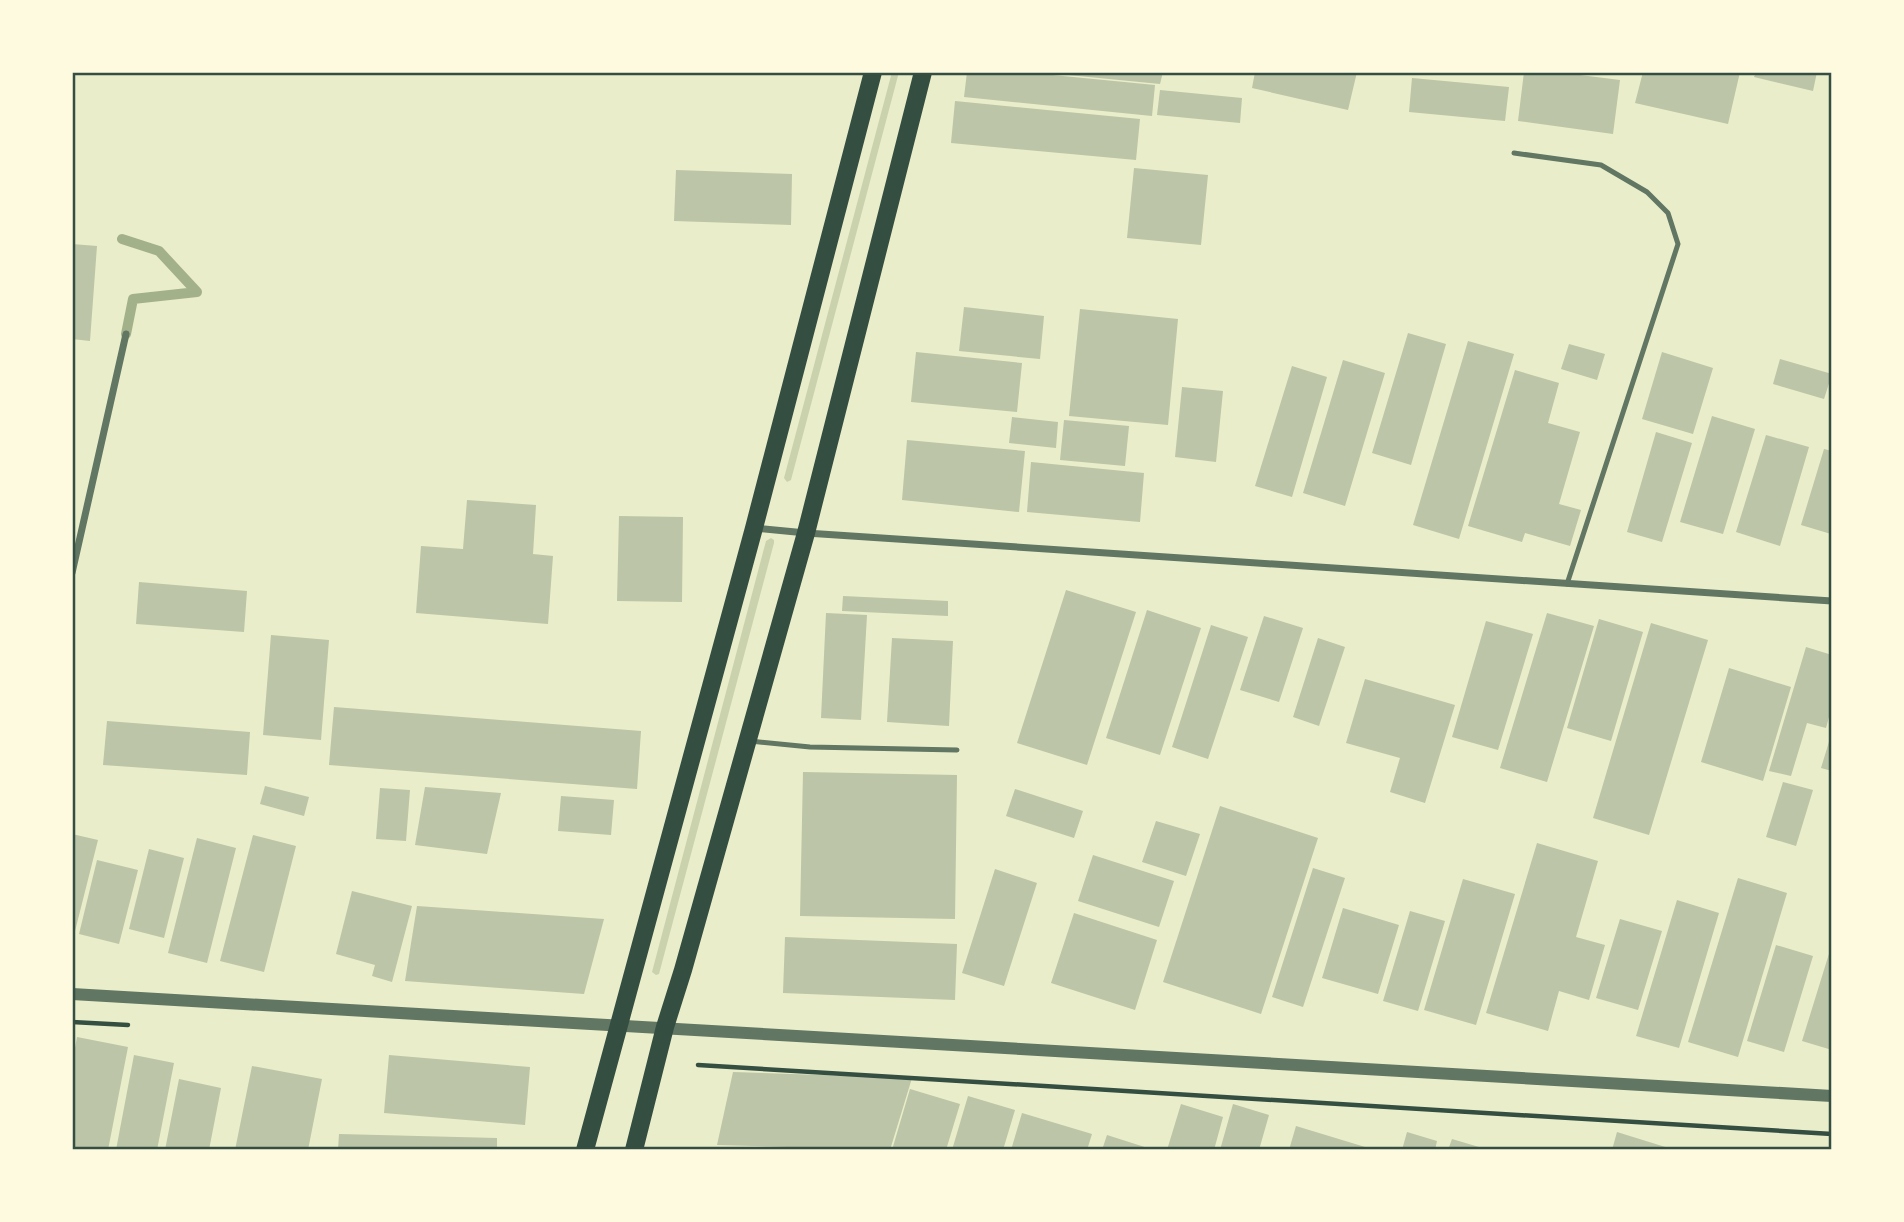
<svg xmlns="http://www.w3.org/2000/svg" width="1904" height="1222" viewBox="0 0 1904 1222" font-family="'Source Serif 4',serif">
<rect width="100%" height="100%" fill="#e9edc9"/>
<path fill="#cad2ad" d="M 892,72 L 899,72 L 791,480 L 787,482 L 784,478 Z
M 771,538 L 774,540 L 774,543 L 659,974 L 656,975 L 652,972 L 766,541 Z"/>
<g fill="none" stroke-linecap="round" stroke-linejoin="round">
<path stroke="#a3b18a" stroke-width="10" d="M 122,239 L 159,251 L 197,292
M 126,334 L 133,299 L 197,292"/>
</g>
<path fill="#bcc5a7" d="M 967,72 L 1022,72 L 1155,85 L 1152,116 L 964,97 Z
M 1058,72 L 1163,72 L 1160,84 L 1058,74 Z
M 1255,72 L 1357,72 L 1348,110 L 1252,88 Z
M 1524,72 L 1556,72 L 1620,80 L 1613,134 L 1518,121 Z
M 1643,72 L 1740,72 L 1728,124 L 1635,103 Z
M 1756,72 L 1817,72 L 1813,91 L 1754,77 Z
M 1412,78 L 1509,87 L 1505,121 L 1409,112 Z
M 1160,90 L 1242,98 L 1240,123 L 1157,115 Z
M 955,101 L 1140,119 L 1136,160 L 951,143 Z
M 1134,168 L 1208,175 L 1201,245 L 1127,238 Z
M 676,170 L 792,174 L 791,225 L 674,221 Z
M 72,244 L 97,246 L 90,341 L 72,339 Z
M 964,307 L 1044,316 L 1040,359 L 959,351 Z
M 1080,309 L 1178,319 L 1168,425 L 1069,416 Z
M 1408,333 L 1446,344 L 1411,465 L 1372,453 Z
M 1468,341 L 1514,354 L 1459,539 L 1413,525 Z
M 1569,344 L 1605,354 L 1597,380 L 1561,369 Z
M 916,352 L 1022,363 L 1017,412 L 911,402 Z
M 1662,352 L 1713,368 L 1693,434 L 1642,419 Z
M 1780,359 L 1832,374 L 1824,399 L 1773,384 Z
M 1343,360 L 1385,373 L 1345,506 L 1303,493 Z
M 1292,366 L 1327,377 L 1292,497 L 1255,486 Z
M 1515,370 L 1559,383 L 1548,423 L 1580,432 L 1559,504 L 1581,510 L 1570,546 L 1525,533 L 1522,542 L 1468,526 Z
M 1182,387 L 1223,391 L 1216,462 L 1175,457 Z
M 1712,416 L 1755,429 L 1723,534 L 1680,522 Z
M 1012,417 L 1058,422 L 1056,448 L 1009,443 Z
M 1064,420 L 1129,426 L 1125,466 L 1060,460 Z
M 1656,432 L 1692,443 L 1662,542 L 1627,532 Z
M 1766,435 L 1809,447 L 1780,546 L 1736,532 Z
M 907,440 L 1025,451 L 1019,512 L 902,500 Z
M 1824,449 L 1832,451 L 1831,534 L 1801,525 Z
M 1031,462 L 1144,473 L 1140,522 L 1027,512 Z
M 467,500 L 536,505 L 533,554 L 553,556 L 548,624 L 416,613 L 421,546 L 463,549 Z
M 619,516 L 683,517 L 682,602 L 617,601 Z
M 139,582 L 247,591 L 244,632 L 136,624 Z
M 1066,590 L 1136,612 L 1087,765 L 1017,743 Z
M 843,596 L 948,601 L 948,616 L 842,611 Z
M 1147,610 L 1201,628 L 1160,755 L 1106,738 Z
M 826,613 L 867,615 L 861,720 L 821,718 Z
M 1547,613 L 1594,626 L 1547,782 L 1500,768 Z
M 1264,616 L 1303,628 L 1279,702 L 1240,690 Z
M 1599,619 L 1643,632 L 1611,741 L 1567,728 Z
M 1486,621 L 1533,634 L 1498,750 L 1452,737 Z
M 1651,623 L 1708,640 L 1649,835 L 1593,818 Z
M 1211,625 L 1248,637 L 1208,759 L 1172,747 Z
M 271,635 L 329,640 L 321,740 L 263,735 Z
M 892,638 L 953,641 L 949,726 L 887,722 Z
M 1318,638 L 1345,647 L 1319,726 L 1293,717 Z
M 1806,647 L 1832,655 L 1832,706 L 1826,728 L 1807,723 L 1791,776 L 1769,771 Z
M 1729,668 L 1791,687 L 1763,781 L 1701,762 Z
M 1365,679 L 1455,705 L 1425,803 L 1390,792 L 1400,758 L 1346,743 Z
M 334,707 L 641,731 L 637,789 L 329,765 Z
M 107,721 L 250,732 L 247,775 L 103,765 Z
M 1832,732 L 1832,771 L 1821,768 Z
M 803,772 L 957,775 L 955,919 L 800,916 Z
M 1783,782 L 1813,790 L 1796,846 L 1766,837 Z
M 265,786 L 309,797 L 304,816 L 260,804 Z
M 425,787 L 501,793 L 487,854 L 415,845 Z
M 380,788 L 410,790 L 406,841 L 376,839 Z
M 1015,789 L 1083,811 L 1074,838 L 1006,816 Z
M 561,796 L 614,800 L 611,835 L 558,831 Z
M 1220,806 L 1318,838 L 1261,1014 L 1163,982 Z
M 1156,821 L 1200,834 L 1186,876 L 1142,862 Z
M 72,834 L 98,840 L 73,939 L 72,939 Z
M 253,835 L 296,846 L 264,972 L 220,961 Z
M 197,838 L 236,848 L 207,963 L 168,953 Z
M 1537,843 L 1598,861 L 1576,937 L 1605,945 L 1589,1000 L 1559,991 L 1548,1031 L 1486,1013 Z
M 149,849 L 184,858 L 164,938 L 129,929 Z
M 1093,855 L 1174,881 L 1159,927 L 1078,901 Z
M 97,860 L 138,870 L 119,944 L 79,934 Z
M 1313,868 L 1345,878 L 1303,1007 L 1272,997 Z
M 995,869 L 1037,883 L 1004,986 L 962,973 Z
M 1738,878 L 1787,893 L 1738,1057 L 1688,1042 Z
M 1463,879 L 1515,894 L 1476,1025 L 1424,1010 Z
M 352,891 L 412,906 L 392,982 L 372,976 L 375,965 L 336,954 Z
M 1677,900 L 1719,913 L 1679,1048 L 1636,1036 Z
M 417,906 L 604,919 L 584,994 L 405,981 Z
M 1343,908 L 1399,925 L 1378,994 L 1322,978 Z
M 1410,911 L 1445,921 L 1418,1011 L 1383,1001 Z
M 1074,913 L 1157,940 L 1135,1010 L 1051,983 Z
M 1620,919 L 1662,931 L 1638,1010 L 1596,998 Z
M 785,937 L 957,944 L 955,1000 L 783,993 Z
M 1832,944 L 1832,1050 L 1802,1041 Z
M 1776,945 L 1813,956 L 1784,1052 L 1747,1041 Z
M 77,1037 L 128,1047 L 108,1150 L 72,1150 L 72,1064 Z
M 134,1055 L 174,1063 L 157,1150 L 116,1150 Z
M 389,1055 L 530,1067 L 525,1125 L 384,1113 Z
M 252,1066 L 322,1079 L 308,1150 L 235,1150 Z
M 733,1072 L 912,1078 L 890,1150 L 717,1145 Z
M 179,1079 L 221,1088 L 209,1150 L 165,1150 Z
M 910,1089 L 960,1104 L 946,1150 L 892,1150 Z
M 968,1096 L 1015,1110 L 1003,1150 L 952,1150 Z
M 1181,1104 L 1223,1117 L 1214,1150 L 1167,1150 Z
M 1233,1104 L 1269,1115 L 1259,1150 L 1220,1150 Z
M 1022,1113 L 1092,1134 L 1087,1150 L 1011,1150 Z
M 1296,1126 L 1375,1150 L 1289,1150 Z
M 1407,1132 L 1437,1141 L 1435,1150 L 1402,1150 Z
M 1617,1132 L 1675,1150 L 1612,1150 Z
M 339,1134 L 497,1138 L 497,1150 L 338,1150 Z
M 1107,1135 L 1154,1150 L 1102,1150 Z
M 1452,1139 L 1479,1147 L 1478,1150 L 1448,1150 Z"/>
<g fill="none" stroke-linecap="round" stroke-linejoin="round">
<path stroke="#344e41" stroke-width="4.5" d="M 72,1022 L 128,1025
M 698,1065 L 1832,1134"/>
<path stroke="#617663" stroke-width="5" d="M 1514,153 L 1601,165 L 1647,192 L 1668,213 L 1678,244 L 1567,584
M 750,741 L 810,747 L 957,750"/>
<path stroke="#617663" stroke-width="7" d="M 755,528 L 806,533 L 1832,601
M 72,573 L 126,334"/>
<path stroke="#617663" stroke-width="12" d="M 72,994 L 1832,1096"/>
<path stroke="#344e41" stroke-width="18" d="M 585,1150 L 754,528 L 873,72
M 634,1150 L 665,1027 L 683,970 L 806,533 L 923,72"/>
</g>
<rect width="1904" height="1222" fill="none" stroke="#fefae0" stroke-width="147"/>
<rect x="74" y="74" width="1756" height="1074" fill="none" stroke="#344e41" stroke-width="2.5"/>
</svg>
